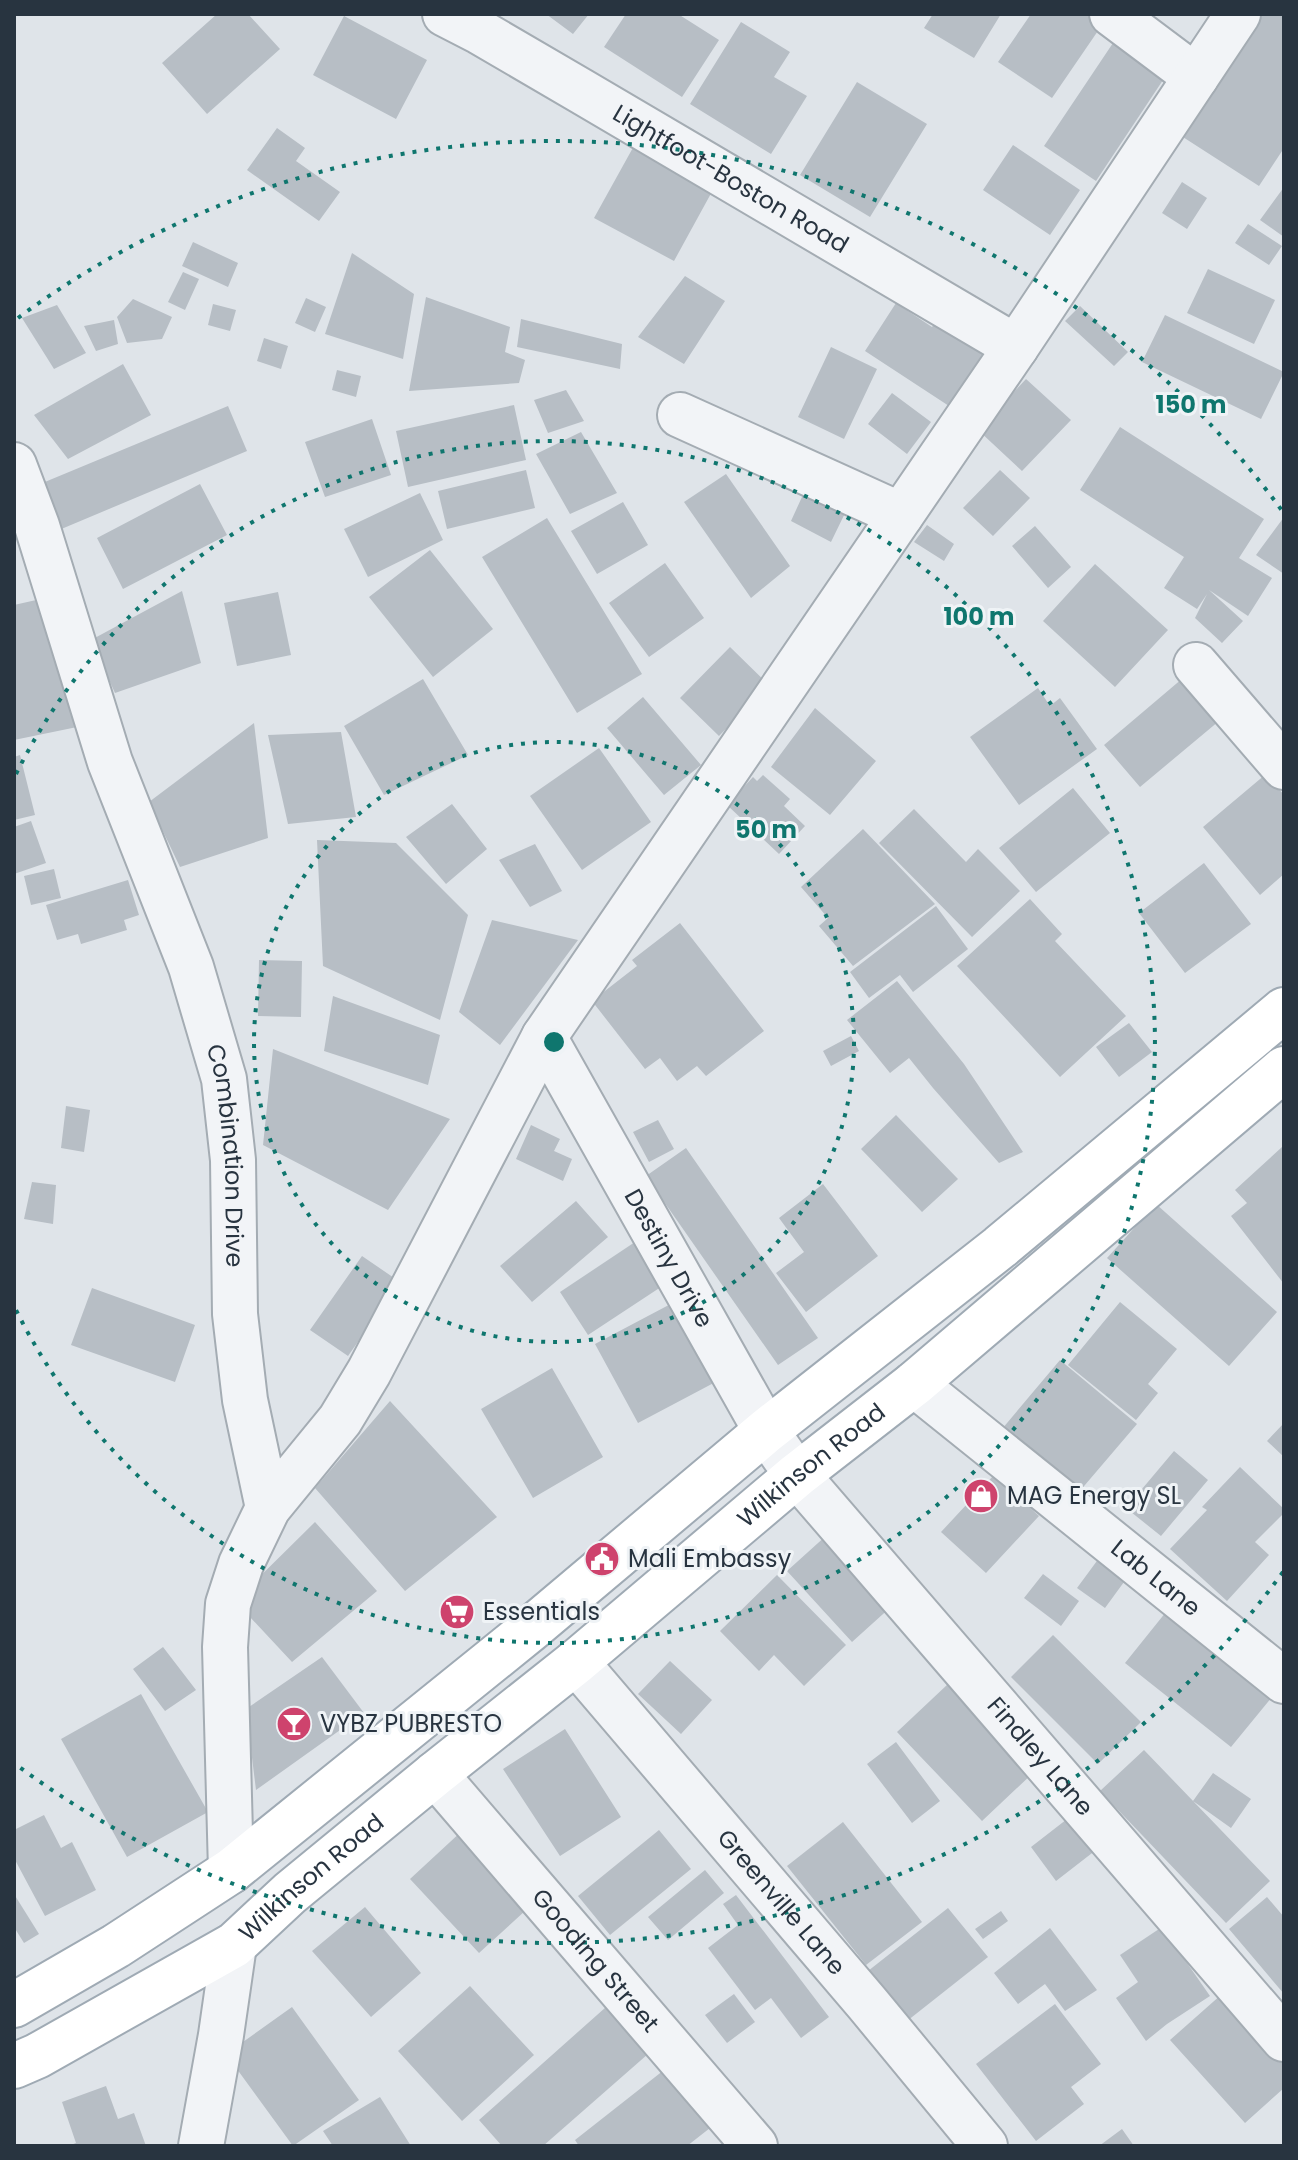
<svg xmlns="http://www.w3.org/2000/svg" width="1298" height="2160" viewBox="0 0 1298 2160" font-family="Poppins,sans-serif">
<rect width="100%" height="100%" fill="#dfe4e9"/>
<path fill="#b7bec5" d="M 217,14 L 248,14 L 280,49 L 207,114 L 162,63 Z
M 546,14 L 589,14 L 573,34 Z
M 626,14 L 678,14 L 719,40 L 682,97 L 604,47 Z
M 933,14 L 1001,14 L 974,58 L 924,28 Z
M 1031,14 L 1085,14 L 1102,25 L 1052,98 L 998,62 Z
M 1246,14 L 1284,14 L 1284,148 L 1259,186 L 1172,130 Z
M 344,16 L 427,60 L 396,119 L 313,75 Z
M 741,22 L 790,52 L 774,77 L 807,96 L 771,154 L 690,104 Z
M 1113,43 L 1165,77 L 1096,181 L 1044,146 Z
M 857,82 L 927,124 L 870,217 L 800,175 Z
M 277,128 L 305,148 L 296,161 L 340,192 L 319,221 L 247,170 Z
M 635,144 L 714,188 L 674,261 L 594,218 Z
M 1013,145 L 1080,190 L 1050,235 L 983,190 Z
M 1182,182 L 1207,198 L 1187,229 L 1162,213 Z
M 1284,187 L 1284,237 L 1260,220 Z
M 1248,224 L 1282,246 L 1269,265 L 1235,243 Z
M 193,242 L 238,263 L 228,287 L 182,266 Z
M 352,253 L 414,294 L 403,359 L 325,334 Z
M 1208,269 L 1275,300 L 1254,344 L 1187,313 Z
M 183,272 L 199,279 L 185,310 L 168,302 Z
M 685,276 L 725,301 L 684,364 L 638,337 Z
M 426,297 L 510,327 L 505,352 L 525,360 L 519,383 L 409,391 Z
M 306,298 L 326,307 L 315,332 L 295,323 Z
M 133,299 L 172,317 L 162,339 L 127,343 L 117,317 Z
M 896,303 L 932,327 L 944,311 L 991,341 L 949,406 L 865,351 Z
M 213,304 L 236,310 L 230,331 L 208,325 Z
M 57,305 L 86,353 L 54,369 L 22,318 Z
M 1080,306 L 1128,352 L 1114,366 L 1065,321 Z
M 1165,315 L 1284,372 L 1261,419 L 1142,362 Z
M 521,319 L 622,344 L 620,369 L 517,347 Z
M 114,320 L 118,344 L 96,351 L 84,326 Z
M 264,338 L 288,346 L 281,369 L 257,361 Z
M 831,347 L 877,369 L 844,439 L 798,417 Z
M 123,364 L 151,415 L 68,459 L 34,415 Z
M 337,370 L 361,376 L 356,397 L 332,390 Z
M 1026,379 L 1071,420 L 1022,471 L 978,430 Z
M 566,390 L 584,421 L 548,433 L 534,400 Z
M 892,393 L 931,422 L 907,454 L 868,424 Z
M 514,405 L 526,460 L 408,487 L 396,431 Z
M 228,406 L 247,451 L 59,530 L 40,484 Z
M 372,419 L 391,475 L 325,497 L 305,442 Z
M 1120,427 L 1264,519 L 1239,558 L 1272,578 L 1248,616 L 1209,590 L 1243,621 L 1222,643 L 1195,618 L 1207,594 L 1197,609 L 1164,588 L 1184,557 L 1080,490 Z
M 581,432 L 617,493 L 570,514 L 536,454 Z
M 526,470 L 535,508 L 447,529 L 438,491 Z
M 1000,470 L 1030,498 L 993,536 L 963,508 Z
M 726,474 L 790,566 L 751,598 L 684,502 Z
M 200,484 L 227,535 L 123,589 L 97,538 Z
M 807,486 L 848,507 L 831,542 L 791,521 Z
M 420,493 L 443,540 L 368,577 L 344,529 Z
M 623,502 L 648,545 L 597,574 L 571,531 Z
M 1284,517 L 1284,574 L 1256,555 Z
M 547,518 L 642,674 L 577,713 L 482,557 Z
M 927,525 L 954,544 L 944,561 L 914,542 Z
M 1035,526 L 1071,567 L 1048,588 L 1012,546 Z
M 430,550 L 493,629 L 433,677 L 369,597 Z
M 665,563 L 704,618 L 649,657 L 609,603 Z
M 1095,564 L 1168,630 L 1115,687 L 1043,621 Z
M 182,591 L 201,663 L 115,693 L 91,640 Z
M 278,592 L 291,655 L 237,666 L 224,603 Z
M 54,596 L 82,726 L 14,740 L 14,605 Z
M 730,647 L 769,685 L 719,736 L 680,698 Z
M 1183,678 L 1219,721 L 1140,787 L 1104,745 Z
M 423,679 L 468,755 L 384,795 L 344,726 Z
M 1038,688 L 1050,706 L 1060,698 L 1097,749 L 1019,805 L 970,737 Z
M 643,697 L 701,765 L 664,795 L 607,728 Z
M 815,708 L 876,761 L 830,815 L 771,767 Z
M 254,723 L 268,838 L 180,867 L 149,802 Z
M 341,732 L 356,817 L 288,824 L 268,735 Z
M 599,748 L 651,822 L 582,870 L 530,796 Z
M 20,755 L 35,815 L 14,820 L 14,757 Z
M 1266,774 L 1284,795 L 1284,874 L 1260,895 L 1203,827 Z
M 763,775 L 790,799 L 784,806 L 805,826 L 779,854 L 727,805 L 753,777 L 757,781 Z
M 1073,788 L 1110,833 L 1036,892 L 999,848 Z
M 452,804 L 487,849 L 446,884 L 406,837 Z
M 914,809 L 966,862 L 978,849 L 1020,891 L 972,937 L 879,843 Z
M 31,821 L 46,863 L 14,874 L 14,827 Z
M 863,829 L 935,904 L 853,966 L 819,926 L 828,918 L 801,887 Z
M 317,840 L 396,843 L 468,915 L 440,1020 L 323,966 Z
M 535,844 L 562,891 L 530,907 L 499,860 Z
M 1204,863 L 1251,924 L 1185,973 L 1139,913 Z
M 54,869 L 61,898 L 31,905 L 24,876 Z
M 128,880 L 139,915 L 124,920 L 127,930 L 81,944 L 78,934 L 57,940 L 46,905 Z
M 1030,899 L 1062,934 L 1055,941 L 1126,1016 L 1060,1077 L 957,966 Z
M 936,906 L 968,949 L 913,992 L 900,975 L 869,998 L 850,972 Z
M 492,920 L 578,940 L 500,1045 L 459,1012 Z
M 680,923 L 764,1031 L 706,1076 L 697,1066 L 677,1081 L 660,1058 L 645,1069 L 592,1001 L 637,966 L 632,960 Z
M 259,960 L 302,961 L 301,1017 L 258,1016 Z
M 897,981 L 964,1064 L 1023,1152 L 999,1163 L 933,1088 L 909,1058 L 890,1073 L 847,1020 Z
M 333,996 L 440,1035 L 428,1085 L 324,1051 Z
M 1129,1023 L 1152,1052 L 1119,1077 L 1096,1047 Z
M 851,1036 L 859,1051 L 831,1066 L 823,1051 Z
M 273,1049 L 450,1119 L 388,1210 L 263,1145 Z
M 66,1106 L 90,1110 L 84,1152 L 61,1148 Z
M 896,1115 L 958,1179 L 922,1212 L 861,1149 Z
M 658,1120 L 674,1149 L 649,1162 L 633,1132 Z
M 531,1125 L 560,1139 L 554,1151 L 572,1159 L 563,1181 L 516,1159 Z
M 1282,1147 L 1284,1149 L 1284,1284 L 1231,1216 L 1247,1203 L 1235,1190 Z
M 686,1148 L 818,1338 L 778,1365 L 646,1176 Z
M 32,1182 L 56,1185 L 53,1224 L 24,1219 Z
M 823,1184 L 878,1256 L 806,1312 L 776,1273 L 804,1252 L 779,1218 Z
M 576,1201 L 608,1237 L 532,1302 L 500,1266 Z
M 1156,1204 L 1277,1312 L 1229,1366 L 1107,1258 Z
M 641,1238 L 670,1281 L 588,1335 L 560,1292 Z
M 362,1256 L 400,1282 L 348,1356 L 310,1330 Z
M 92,1288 L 195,1325 L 175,1382 L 71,1345 Z
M 682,1298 L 725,1377 L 638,1423 L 595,1344 Z
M 1120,1302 L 1177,1349 L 1148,1384 L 1158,1393 L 1136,1420 L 1068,1365 Z
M 1060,1360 L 1137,1424 L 1079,1492 L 1002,1429 Z
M 552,1368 L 603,1457 L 533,1498 L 481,1409 Z
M 390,1401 L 497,1517 L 405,1591 L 315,1488 Z
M 1284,1423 L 1284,1457 L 1267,1441 Z
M 1174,1451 L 1208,1480 L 1161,1536 L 1126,1508 Z
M 1240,1467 L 1284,1509 L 1284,1513 L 1255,1542 L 1269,1555 L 1227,1601 L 1170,1549 L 1207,1510 L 1202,1507 Z
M 994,1475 L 1039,1516 L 986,1573 L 941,1532 Z
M 315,1522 L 377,1591 L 292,1662 L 235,1601 Z
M 828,1534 L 893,1605 L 852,1642 L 787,1571 Z
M 1105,1550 L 1132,1571 L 1105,1608 L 1077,1588 Z
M 1043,1574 L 1079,1601 L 1061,1626 L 1024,1598 Z
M 777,1575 L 846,1645 L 804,1686 L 774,1655 L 759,1671 L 720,1631 Z
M 1170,1607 L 1277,1691 L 1231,1747 L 1125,1663 Z
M 1053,1635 L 1141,1722 L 1098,1764 L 1011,1677 Z
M 163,1647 L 196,1690 L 165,1711 L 133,1669 Z
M 322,1657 L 364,1713 L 256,1790 L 246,1709 Z
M 670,1661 L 712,1700 L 681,1734 L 638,1694 Z
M 948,1684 L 1033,1773 L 982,1821 L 897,1732 Z
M 141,1694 L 208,1812 L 127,1857 L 61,1739 Z
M 565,1729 L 621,1817 L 560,1856 L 503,1769 Z
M 896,1742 L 940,1801 L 912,1823 L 867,1764 Z
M 1144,1750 L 1270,1881 L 1226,1923 L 1100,1791 Z
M 1213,1773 L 1251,1799 L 1231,1828 L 1193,1801 Z
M 44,1815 L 61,1848 L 72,1842 L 96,1890 L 45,1916 L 14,1858 L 14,1830 Z
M 1071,1816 L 1096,1850 L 1056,1881 L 1031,1847 Z
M 843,1822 L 922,1922 L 866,1965 L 787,1866 Z
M 463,1830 L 537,1900 L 479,1953 L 410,1879 Z
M 659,1830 L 691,1869 L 610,1935 L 578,1896 Z
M 705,1870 L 724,1893 L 668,1940 L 648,1917 Z
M 14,1894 L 39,1934 L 24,1943 L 14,1927 Z
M 736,1895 L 829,2017 L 801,2038 L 771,1998 L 755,2010 L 708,1948 L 738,1925 L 723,1904 Z
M 1267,1897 L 1284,1917 L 1284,1994 L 1229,1929 Z
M 365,1907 L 421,1973 L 371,2017 L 312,1951 Z
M 948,1908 L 988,1957 L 907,2021 L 868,1971 Z
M 1001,1911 L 1008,1921 L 983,1939 L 975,1929 Z
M 1162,1927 L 1210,1996 L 1167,2024 L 1146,2041 L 1116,1998 L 1138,1982 L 1120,1955 Z
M 1050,1928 L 1097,1990 L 1065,2011 L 1045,1984 L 1018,2004 L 994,1973 Z
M 470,1986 L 534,2055 L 462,2121 L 398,2051 Z
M 734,1994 L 755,2022 L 727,2043 L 705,2015 Z
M 1222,1994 L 1284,2063 L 1284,2088 L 1245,2123 L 1170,2040 Z
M 1055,2004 L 1101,2064 L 1071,2087 L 1084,2104 L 1036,2141 L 976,2064 Z
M 292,2007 L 359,2100 L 293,2146 L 226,2054 Z
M 606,2007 L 648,2054 L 543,2146 L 502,2146 L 479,2120 Z
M 664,2070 L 710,2128 L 687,2146 L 579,2146 L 575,2140 Z
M 106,2086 L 118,2119 L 134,2113 L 146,2146 L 68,2146 L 76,2143 L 62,2102 Z
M 380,2097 L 411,2146 L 333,2146 L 323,2131 Z
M 1122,2129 L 1134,2146 L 1099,2146 Z"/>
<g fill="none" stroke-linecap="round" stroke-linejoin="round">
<defs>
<g id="minor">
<path id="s1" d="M 445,14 L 480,32 L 581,91 L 1016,347"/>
<path d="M 1112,14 L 1196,77"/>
<path d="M 680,415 L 901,515"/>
<path id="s2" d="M 14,465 L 37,526 L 110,762 L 191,967 L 224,1079 L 233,1160 L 235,1314 L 245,1400 L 268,1508"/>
<path d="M 1196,665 L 1284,767"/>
<path id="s3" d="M 544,1037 L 766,1431 L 797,1475 L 1284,2039"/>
<path id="s4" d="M 914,1384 L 1284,1681"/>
<path id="s5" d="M 576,1662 L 867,2003 L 985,2146"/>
<path id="s6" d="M 435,1774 L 755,2146"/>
<path d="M 231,1871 L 225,1647 L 228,1604 L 241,1564 L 268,1508 L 340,1420 L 369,1372 L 544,1037 L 1016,347 L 1238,14"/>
<path d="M 201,2146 L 221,2035 L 234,1945"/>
</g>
<g id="major">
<path d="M 14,2005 L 116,1946 L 231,1871 L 532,1628 L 766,1431 L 1000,1247 L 1284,1010"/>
<path id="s7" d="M 14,2066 L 37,2056 L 234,1945 L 290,1893 L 435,1774 L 576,1662 L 797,1475 L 914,1384 L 1284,1069"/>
</g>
</defs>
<use href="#minor" stroke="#a4acb3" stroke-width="48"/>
<use href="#major" stroke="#9faab4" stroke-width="48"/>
<use href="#minor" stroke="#f2f4f7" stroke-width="44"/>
<use href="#major" stroke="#fff" stroke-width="44"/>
</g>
<g fill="none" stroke="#0f766e" stroke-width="4" stroke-dasharray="4 8">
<circle cx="554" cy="1042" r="300"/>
<path d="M16 774A601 601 0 1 1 16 1310"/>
<path d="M1283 1572A901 901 0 0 1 18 1766M18 318A901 901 0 0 1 1283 512"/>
</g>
<defs>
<symbol id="shop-disc" viewBox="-11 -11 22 22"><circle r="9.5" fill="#ce436d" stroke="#eff3f6"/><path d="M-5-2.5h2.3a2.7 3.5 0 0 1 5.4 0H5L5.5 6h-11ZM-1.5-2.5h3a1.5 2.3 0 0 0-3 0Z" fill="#fff"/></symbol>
<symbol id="civic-disc" viewBox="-11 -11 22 22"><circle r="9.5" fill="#ce436d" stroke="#eff3f6"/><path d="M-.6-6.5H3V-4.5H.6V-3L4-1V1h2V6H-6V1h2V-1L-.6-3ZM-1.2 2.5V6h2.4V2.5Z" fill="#fff"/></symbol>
<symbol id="supermarket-disc" viewBox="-11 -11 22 22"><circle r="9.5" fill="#ce436d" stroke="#eff3f6"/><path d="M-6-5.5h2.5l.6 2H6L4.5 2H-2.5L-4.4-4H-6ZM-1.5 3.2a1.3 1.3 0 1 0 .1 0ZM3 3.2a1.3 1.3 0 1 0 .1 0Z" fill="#fff"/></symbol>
<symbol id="bar-disc" viewBox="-11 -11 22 22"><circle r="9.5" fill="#ce436d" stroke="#eff3f6"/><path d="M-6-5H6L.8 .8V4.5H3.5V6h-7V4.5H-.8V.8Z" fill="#fff"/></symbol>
</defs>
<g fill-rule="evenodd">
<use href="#shop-disc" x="961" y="1476" width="40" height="40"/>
<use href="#civic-disc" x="582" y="1539" width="40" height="40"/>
<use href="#supermarket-disc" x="437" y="1592" width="40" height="40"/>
<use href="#bar-disc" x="274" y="1704" width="40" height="40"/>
</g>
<g text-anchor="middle" stroke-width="6" stroke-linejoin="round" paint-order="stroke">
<g font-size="24" fill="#283440" stroke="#eff3f6">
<text dy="8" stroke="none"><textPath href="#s1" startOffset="330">Lightfoot-Boston Road</textPath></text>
<text dy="8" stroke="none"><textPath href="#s2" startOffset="726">Combination Drive</textPath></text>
<text dy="8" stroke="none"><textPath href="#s3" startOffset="254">Destiny Drive</textPath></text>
<text dy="8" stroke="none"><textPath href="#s7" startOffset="1002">Wilkinson Road</textPath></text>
<text dy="8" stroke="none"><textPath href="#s4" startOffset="310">Lab Lane</textPath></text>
<text dy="8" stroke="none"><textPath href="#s3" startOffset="878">Findley Lane</textPath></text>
<text dy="8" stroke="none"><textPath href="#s7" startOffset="354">Wilkinson Road</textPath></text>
<text dy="8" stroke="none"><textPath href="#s5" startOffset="316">Greenville Lane</textPath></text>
<text dy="8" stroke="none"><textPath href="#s6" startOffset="246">Gooding Street</textPath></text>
</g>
<g font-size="24" fill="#283440" stroke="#eff3f6" text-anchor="start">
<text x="1007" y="1504">MAG Energy SL</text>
<text x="628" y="1567">Mali Embassy</text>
<text x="483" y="1620">Essentials</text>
<text x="320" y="1732">VYBZ PUBRESTO</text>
</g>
</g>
<circle cx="554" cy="1042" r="12" fill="#0f766e" stroke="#eff3f6" stroke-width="4"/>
<g font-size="24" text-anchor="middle" font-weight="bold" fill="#0f766e" stroke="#eff3f6" stroke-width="6" stroke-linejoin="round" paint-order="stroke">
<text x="1191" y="413">150 m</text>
<text x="979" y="625">100 m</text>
<text x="766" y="838">50 m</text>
</g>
<rect width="1298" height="2160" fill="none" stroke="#283440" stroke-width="32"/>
</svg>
